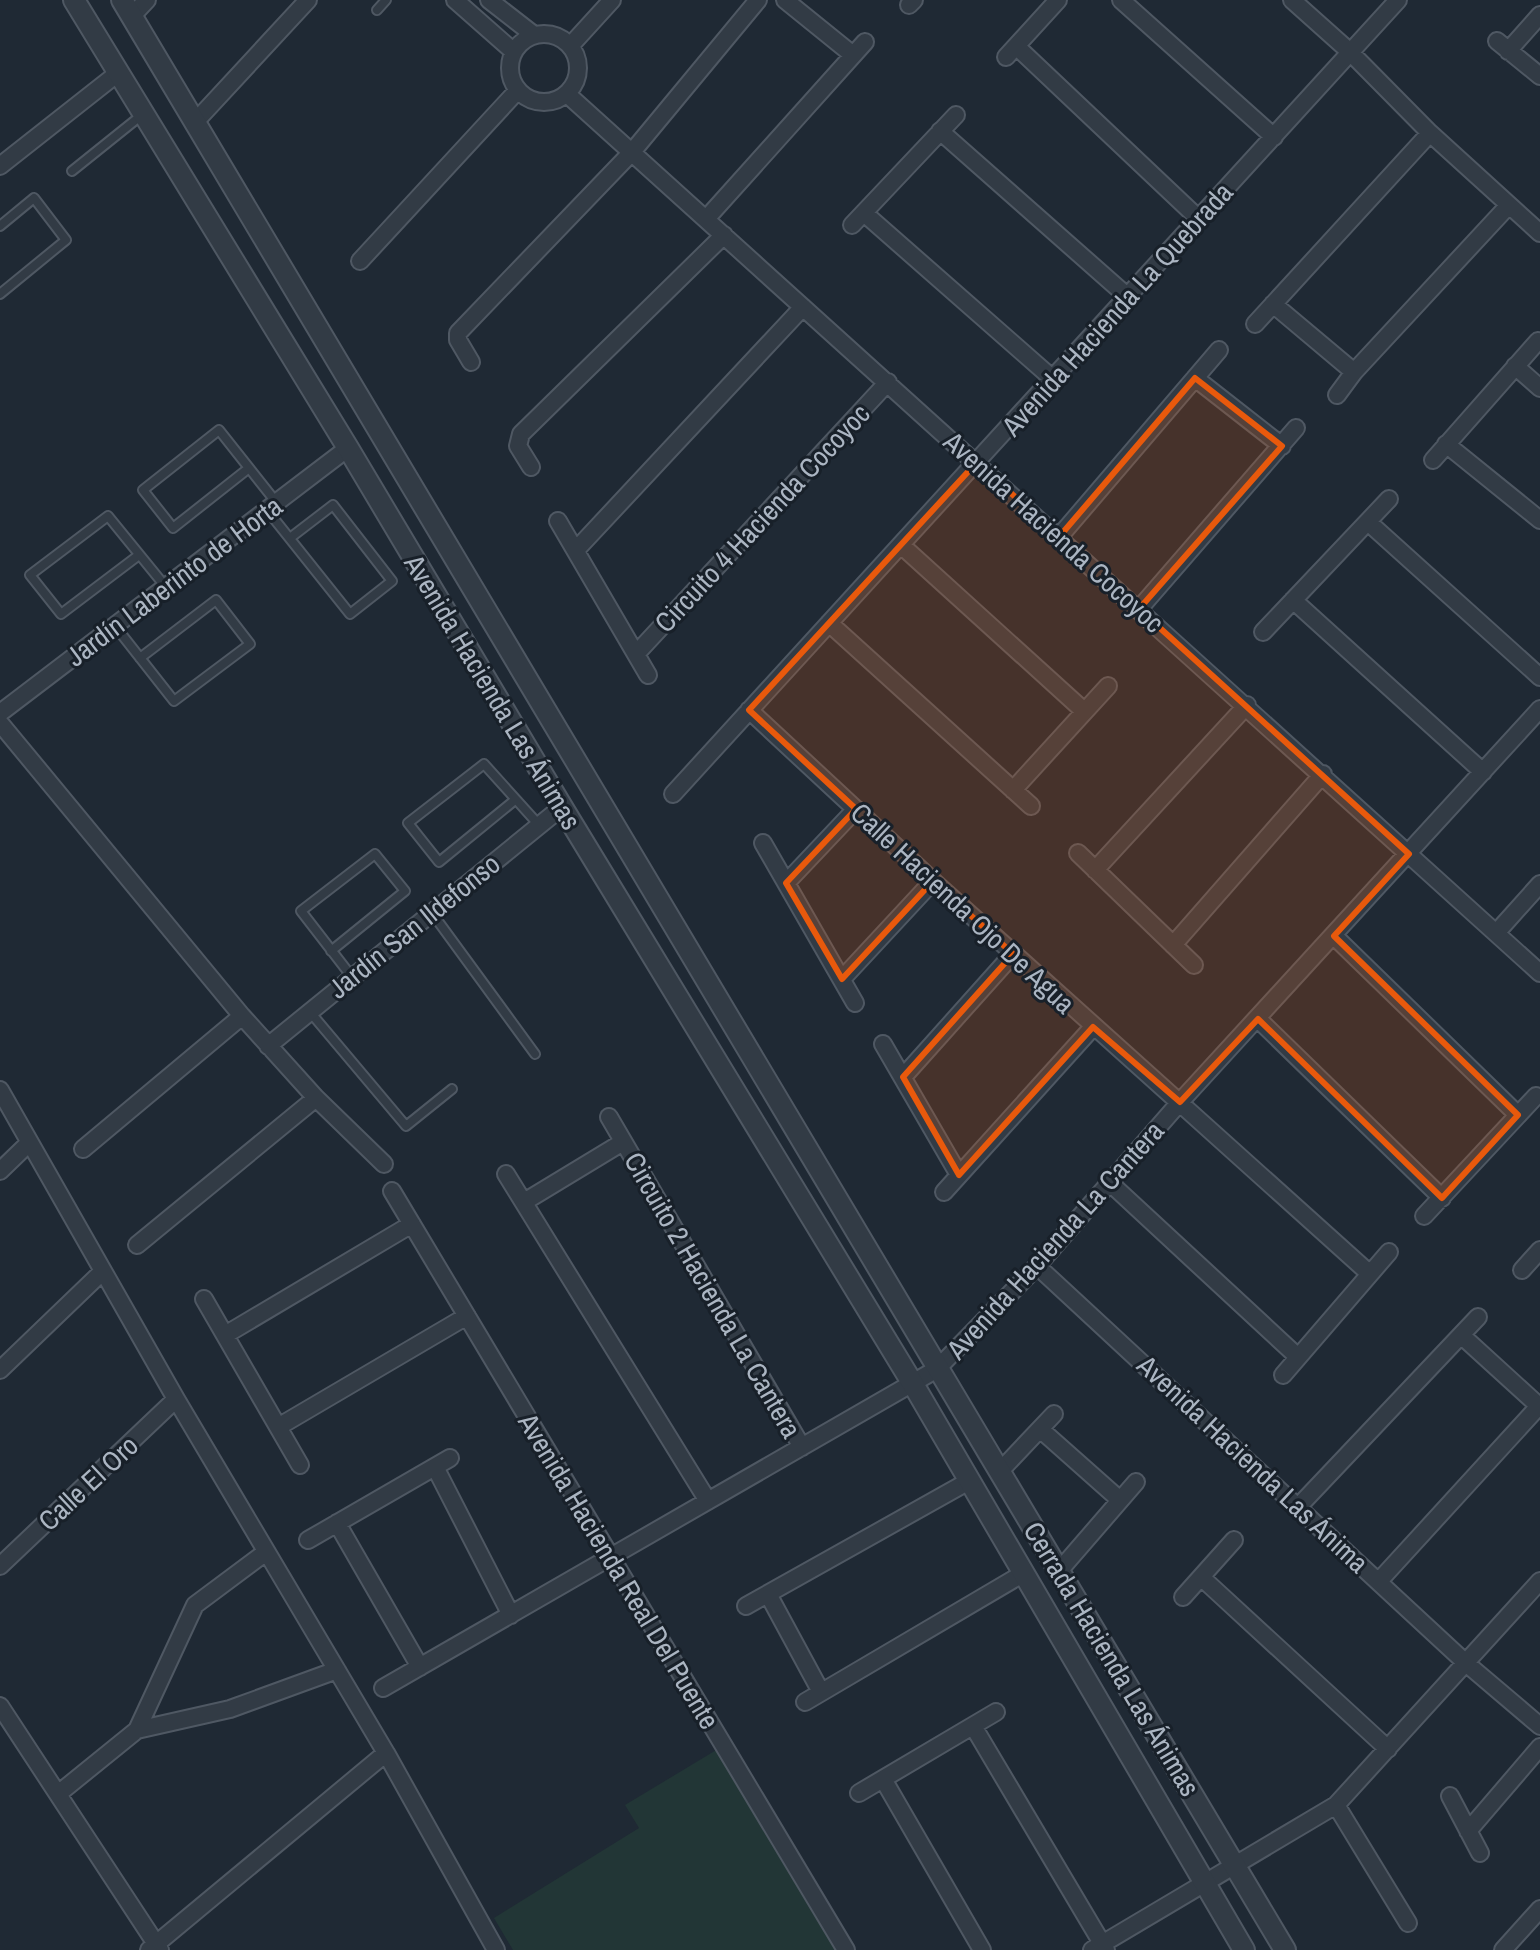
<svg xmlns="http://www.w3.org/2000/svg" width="1540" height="1950" viewBox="0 0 1540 1950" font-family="'Archivo Narrow',sans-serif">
<rect width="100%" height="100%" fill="#1f2934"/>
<path fill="#223636" d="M 718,1749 L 839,1950 L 513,1950 L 494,1918 L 639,1828 L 625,1805 Z"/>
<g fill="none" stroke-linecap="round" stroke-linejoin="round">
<defs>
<path id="service" d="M 377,10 L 386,0
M 72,171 L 143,114
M 0,226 L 34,198 L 66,240 L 0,294
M 249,468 L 173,528 L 143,490 L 219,430 L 276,502
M 267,510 L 350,614 L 392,581 L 333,505 L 290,538
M 139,555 L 61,614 L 30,575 L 108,516 L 165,586
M 115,626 L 174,701 L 250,644 L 216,600 L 140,658
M 515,800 L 439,862 L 408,823 L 484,764 L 539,825
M 432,913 L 535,1054
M 331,951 L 405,891 L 375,854 L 301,911 L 352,977
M 310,1012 L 406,1126 L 452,1089"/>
<path id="minor" d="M 455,0 L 514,52
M 489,0 L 534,35
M 785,0 L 853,55
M 1121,0 L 1274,137
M 1292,0 L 1349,51 L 1430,133 L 1540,233
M 909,5 L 914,0
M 132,16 L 147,0
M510 68a34 34 0 1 1 68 0a34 34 0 1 1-68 0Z
M 1497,41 L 1540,76
M 571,45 L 612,0
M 1016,46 L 1199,219
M 1508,51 L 1540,15
M 1006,57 L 1058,0
M 567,94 L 1540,973
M 196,121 L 308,0
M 940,131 L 1128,297
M 0,166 L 118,73
M 864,213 L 1053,379
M 706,219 L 865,42
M 852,225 L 956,115
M 360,261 L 518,90
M 1273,304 L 1354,372
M 1255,324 L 1430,133
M 471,362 L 458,340 L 458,333 L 632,152 L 758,0
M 1515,366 L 1540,388
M 1195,378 L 1282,446
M 1337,395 L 1354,372 L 1509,205
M 1446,444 L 1540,520
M 1433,460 L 1538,341
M 531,467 L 518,446 L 521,434 L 724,235
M 558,521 L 648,675
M 1368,522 L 1540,677
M 1059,537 L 1219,350
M 901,545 L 1084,711
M 576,550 L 803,307
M 1293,600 L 1483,772
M 1139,609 L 1296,428
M 829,623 L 1031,806
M 1263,632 L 1389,499
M 636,654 L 888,382
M 749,710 L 933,881 L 1370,1274
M 0,713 L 348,448
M 0,723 L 242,1016 L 316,1098 L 384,1164
M 1013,790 L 1108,686
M 673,794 L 1398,0
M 763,843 L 855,1003
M 1078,853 L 1194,965
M 1095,870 L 1247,705
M 786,883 L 856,809
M 1497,932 L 1540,884
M 1334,936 L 1518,1115
M 1173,945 L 1323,774
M 842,979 L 933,881
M 1258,1019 L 1442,1198
M 883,1044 L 959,1175
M 268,1046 L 562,807
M 903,1077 L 1013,954
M 0,1090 L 176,1399 L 386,1753 L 496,1950
M 609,1117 L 802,1447
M 83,1149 L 242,1016
M 0,1171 L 29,1143
M 506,1174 L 708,1501
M 1109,1182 L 1298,1357
M 392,1191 L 846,1950
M 944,1192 L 1093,1027
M 524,1202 L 623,1142
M 1424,1216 L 1536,1096
M 137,1245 L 316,1098
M 1037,1266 L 1467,1664 L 1540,1726
M 1522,1270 L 1540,1250
M 204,1299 L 300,1465
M 225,1335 L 412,1224
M 1461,1335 L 1539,1406
M 0,1370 L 102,1272
M 1283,1375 L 1389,1252
M 278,1427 L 467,1316
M 1040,1429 L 1120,1500
M 435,1467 L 511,1615
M 1001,1470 L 1054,1414
M 1299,1506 L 1478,1317
M 337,1523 L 420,1667
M 308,1540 L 450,1458
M 0,1566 L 176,1399
M 1059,1571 L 1136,1482
M 1201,1577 L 1388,1749
M 1379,1581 L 1540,1405
M 768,1594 L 821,1692
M 1183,1597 L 1234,1540
M 746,1606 L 969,1481
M 383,1688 L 937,1369 L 1037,1266 L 1180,1102 L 1540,709
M 805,1702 L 1024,1573
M 0,1706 L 160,1950
M 973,1726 L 1106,1950
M 137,1730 L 230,1709 L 337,1670
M 883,1779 L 982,1950
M 859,1793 L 996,1712
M 58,1794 L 137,1730 L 195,1605 L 266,1552
M 1450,1796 L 1480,1853
M 1336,1805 L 1408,1923
M 1468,1831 L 1540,1747
M 149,1950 L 386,1753
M 1092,1950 L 1336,1805 L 1540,1581
M 1503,1950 L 1540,1909"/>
<path id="tertiary" d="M 74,0 L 348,448 L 562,807 L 913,1384 L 1244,1950
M 122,0 L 1285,1950"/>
</defs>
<use href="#service" stroke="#4f5863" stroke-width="12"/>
<use href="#minor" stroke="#4f5863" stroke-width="20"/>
<use href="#tertiary" stroke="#4f5863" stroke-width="24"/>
<use href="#service" stroke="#323b45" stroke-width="8"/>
<use href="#minor" stroke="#323b45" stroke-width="16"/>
<use href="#tertiary" stroke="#323b45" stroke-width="20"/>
</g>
<path fill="#e8590c" fill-opacity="0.2" stroke="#e8590c" stroke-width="6" stroke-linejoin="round" d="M 1195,378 L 1282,446 L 1139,609 L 1409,854 L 1334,936 L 1518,1115 L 1442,1198 L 1258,1019 L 1180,1102 L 1093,1027 L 959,1175 L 903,1077 L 1013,954 L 933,881 L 842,979 L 786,883 L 856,809 L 749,710 L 977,462 L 1059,537 Z"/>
<g text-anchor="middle" stroke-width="6" stroke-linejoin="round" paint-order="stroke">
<g font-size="28" fill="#abb5c2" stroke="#182029">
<text transform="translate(1117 309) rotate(-48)" y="10">Avenida Hacienda La Quebrada</text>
<text transform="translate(762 518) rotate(-47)" y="10">Circuito 4 Hacienda Cocoyoc</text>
<text transform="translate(1054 532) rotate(42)" y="10">Avenida Hacienda Cocoyoc</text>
<text transform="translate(174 581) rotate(-37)" y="10">Jardín Laberinto de Horta</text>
<text transform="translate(493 692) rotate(59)" y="10">Avenida Hacienda Las Ánimas</text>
<text transform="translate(963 908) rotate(43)" y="10">Calle Hacienda Ojo De Agua</text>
<text transform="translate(414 926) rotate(-39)" y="10">Jardín San Ildefonso</text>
<text transform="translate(1055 1240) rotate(-48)" y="10">Avenida Hacienda La Cantera</text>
<text transform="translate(713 1295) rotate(60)" y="10">Circuito 2 Hacienda La Cantera</text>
<text transform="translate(1253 1464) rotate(43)" y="10">Avenida Hacienda Las Ánima</text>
<text transform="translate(88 1483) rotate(-43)" y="10">Calle El Oro</text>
<text transform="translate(619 1571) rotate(59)" y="10">Avenida Hacienda Real Del Puente</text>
<text transform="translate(1112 1659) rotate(59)" y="10">Cerrada Hacienda Las Ánimas</text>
</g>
</g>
</svg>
